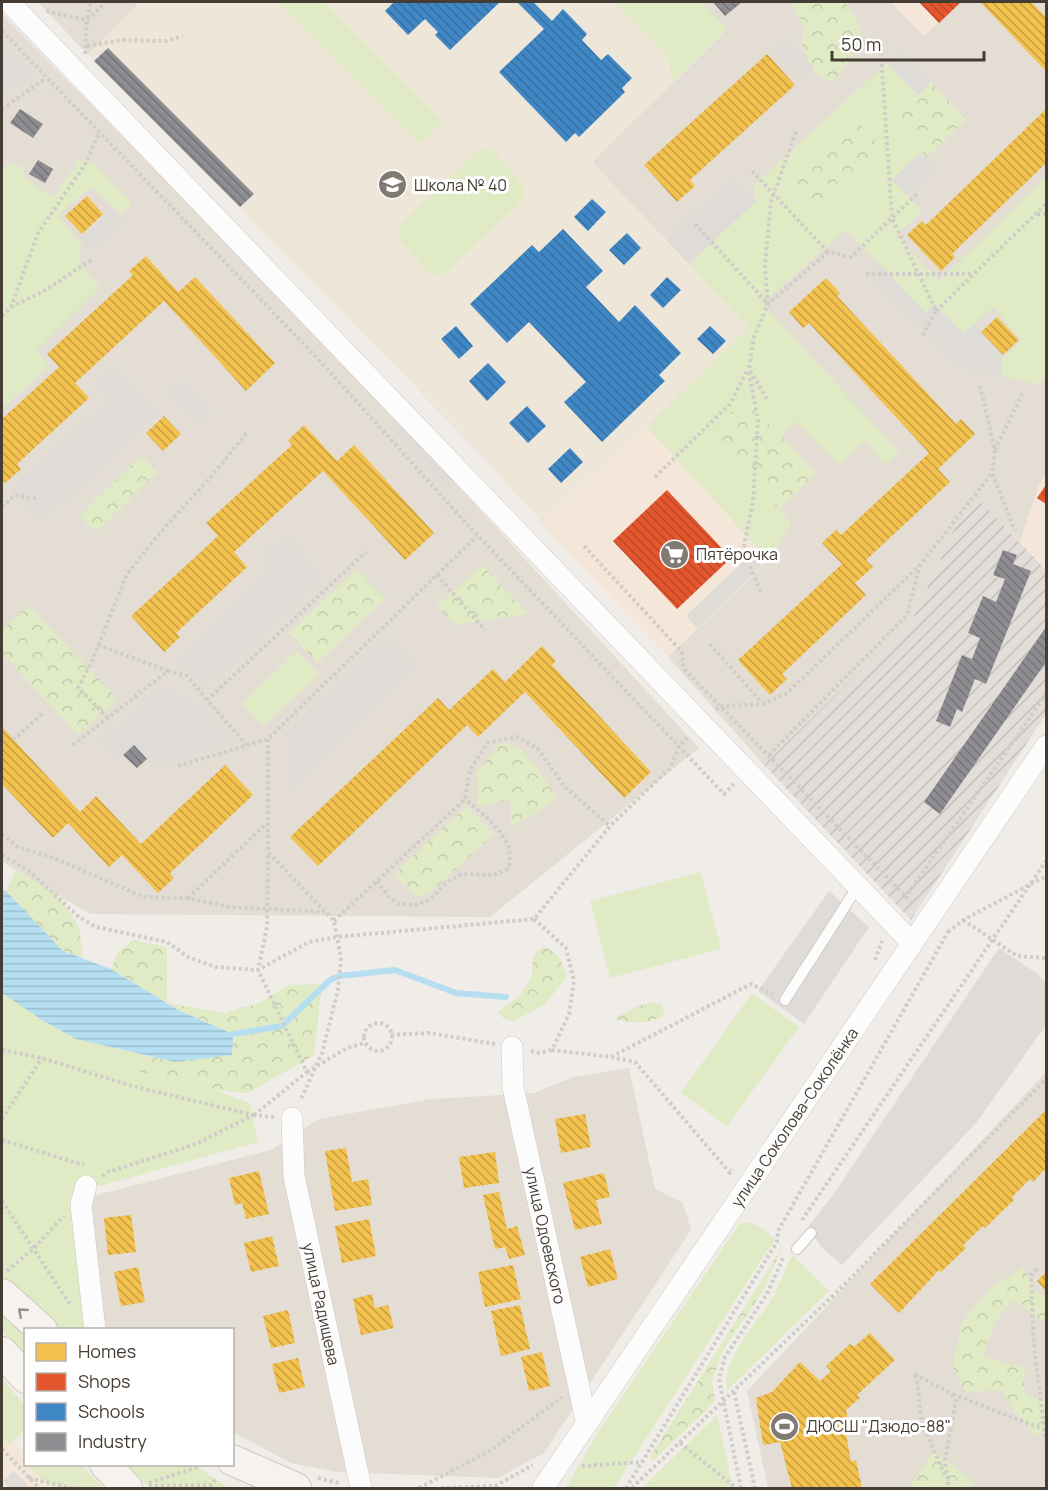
<svg xmlns="http://www.w3.org/2000/svg" width="1048" height="1490" viewBox="0 0 1048 1490" font-family="Manrope,sans-serif">
<defs>
<pattern id="industrial-furrows" width="10" height="10" patternUnits="userSpaceOnUse" patternTransform="scale(1.5)"><rect width="10" height="10" fill="#e3ddd9"/><path d="M-1 1l2-2M0 10L10 0M9 11l2-2" fill="none" stroke="#c4bfbb"/></pattern>
<pattern id="forest-crowns" width="20" height="18" patternUnits="userSpaceOnUse" patternTransform="scale(1.5)"><rect width="20" height="18" fill="#e0ebc6"/><path d="M2 6a3 3 0 1 1 6 0M12 15a3 3 0 1 1 6 0" fill="none" stroke="#c2caab"/></pattern>
<pattern id="water-rules" width="6" height="5" patternUnits="userSpaceOnUse" patternTransform="scale(1.5)"><rect width="6" height="5" fill="#b5def0"/><path d="M0 2.5h6" fill="none" stroke="#9dbfce"/></pattern>
<pattern id="homes-back-hatch" width="6" height="6" patternUnits="userSpaceOnUse" patternTransform="scale(1.5)"><rect width="6" height="6" fill="#f2c14e"/><path d="M-1 5l2 2M0 0l6 6M5-1l2 2" fill="none" stroke="#c69e41"/></pattern>
<pattern id="shops-back-hatch" width="6" height="6" patternUnits="userSpaceOnUse" patternTransform="scale(1.5)"><rect width="6" height="6" fill="#e4572e"/><path d="M-1 5l2 2M0 0l6 6M5-1l2 2" fill="none" stroke="#bb4928"/></pattern>
<pattern id="schools-back-hatch" width="6" height="6" patternUnits="userSpaceOnUse" patternTransform="scale(1.5)"><rect width="6" height="6" fill="#3f88c5"/><path d="M-1 5l2 2M0 0l6 6M5-1l2 2" fill="none" stroke="#3770a1"/></pattern>
<pattern id="industry-back-hatch" width="6" height="6" patternUnits="userSpaceOnUse" patternTransform="scale(1.5)"><rect width="6" height="6" fill="#8d8d92"/><path d="M-1 5l2 2M0 0l6 6M5-1l2 2" fill="none" stroke="#757478"/></pattern>
</defs>
<rect width="100%" height="100%" fill="#f0ece8"/>
<path fill="#e4ddd4" d="M 38,2 L 140,2 L 88,55 Z
M 701,2 L 891,2 L 924,36 L 961,2 L 1046,2 L 1046,475 L 1039,485 L 1020,542 L 980,501 L 956,525 L 913,619 L 764,765 L 668,657 L 769,560 L 647,427 L 749,328 L 592,162 L 727,29 Z
M 2,14 L 330,347 L 699,748 L 490,917 L 90,914 L 2,862 Z
M 629,1068 L 655,1189 L 683,1203 L 691,1230 L 544,1453 L 498,1478 L 337,1472 L 291,1463 L 233,1432 L 232,1330 L 105,1329 L 89,1197 L 271,1150 L 319,1119 L 431,1099 L 534,1093 L 574,1077 Z
M 1046,1072 L 1046,1488 L 768,1488 L 747,1391 Z"/>
<path fill="#f4e6d9" d="M 891,2 L 961,2 L 924,36 Z
M 647,427 L 769,560 L 668,657 L 541,524 Z
M 1046,475 L 1046,570 L 1020,542 L 1039,484 Z
M 2,1429 L 25,1455 L 26,1464 L 35,1465 L 57,1488 L 2,1488 Z"/>
<path fill="url(#industrial-furrows)" d="M 980,501 L 1046,570 L 1046,714 L 911,920 L 764,765 L 913,619 L 956,525 Z"/>
<path fill="#eee6d9" d="M 140,2 L 701,2 L 727,29 L 592,162 L 749,328 L 647,427 L 541,524 L 538,517 L 386,356 L 88,55 Z"/>
<path fill="#e0ebc6" d="M 278,2 L 324,2 L 443,121 L 420,144 Z
M 615,2 L 701,2 L 727,29 L 672,82 L 668,57 Z
M 887,63 L 918,95 L 892,119 L 927,157 L 919,154 L 893,180 L 922,211 L 896,236 L 939,281 L 1046,177 L 1046,375 L 1037,384 L 1000,376 L 1003,358 L 1022,340 L 993,307 L 963,334 L 936,304 L 926,313 L 846,230 L 762,303 L 899,452 L 885,465 L 865,440 L 839,465 L 796,421 L 781,436 L 745,399 L 708,435 L 779,509 L 791,524 L 769,560 L 647,427 L 749,328 L 689,264 L 756,201 L 753,186 Z
M 491,149 L 523,185 L 524,199 L 444,274 L 429,273 L 399,240 L 399,226 L 479,150 Z
M 79,159 L 96,165 L 132,204 L 122,214 L 91,187 L 58,215 L 81,244 L 79,262 L 100,288 L 36,351 L 49,365 L 2,409 L 2,169 L 11,163 L 23,168 L 26,179 L 54,198 Z
M 297,651 L 319,674 L 264,726 L 242,704 Z
M 701,872 L 721,949 L 610,978 L 590,901 Z
M 2,992 L 42,1020 L 76,1039 L 148,1056 L 140,1072 L 214,1090 L 250,1103 L 258,1142 L 75,1193 L 88,1329 L 57,1329 L 39,1317 L 2,1277 Z
M 752,993 L 799,1027 L 727,1126 L 681,1093 Z
M 747,1222 L 763,1228 L 775,1239 L 614,1488 L 566,1488 L 595,1437 L 739,1224 Z
M 792,1255 L 829,1291 L 727,1391 C 720,1357 760,1322 775,1293 C 781,1281 786,1268 792,1255 Z
M 2,1314 L 25,1335 L 25,1355 L 2,1330 Z
M 2,1379 L 25,1406 L 25,1430 L 9,1445 L 2,1437 Z
M 717,1415 L 733,1488 L 642,1488 Z
M 28,1465 L 81,1465 L 104,1488 L 51,1488 Z
M 127,1465 L 194,1465 L 229,1488 L 149,1488 Z"/>
<path fill="url(#forest-crowns)" d="M 792,2 L 846,2 L 846,5 C 875,37 855,54 833,81 L 822,78 L 812,70 L 802,43 L 804,28 Z
M 931,82 L 966,119 L 927,157 L 892,119 Z
M 853,116 L 885,151 L 816,213 L 784,178 Z
M 745,399 L 816,473 L 779,509 L 708,435 Z
M 141,456 L 157,472 L 96,532 L 79,516 Z
M 482,565 L 529,614 L 455,625 L 437,606 Z
M 357,569 L 385,599 L 317,663 L 289,633 Z
M 29,605 L 117,699 L 78,735 L 2,653 L 2,631 Z
M 502,742 L 519,748 L 536,766 L 557,798 L 531,816 L 511,827 L 511,799 L 477,807 L 477,771 Z
M 466,806 L 494,834 L 429,894 L 416,897 L 394,874 Z
M 16,870 L 58,895 L 79,927 L 83,958 L 63,951 L 6,891 Z
M 134,940 L 167,947 L 167,1003 L 224,1013 L 259,1003 L 288,985 L 322,984 L 314,1055 L 248,1093 L 214,1090 L 140,1072 L 148,1056 L 175,1062 L 233,1034 L 178,1010 L 111,969 L 118,951 Z
M 544,946 L 559,956 L 567,977 L 545,1004 L 512,1022 L 497,1013 C 517,997 536,986 532,957 Z
M 651,1002 L 661,1004 L 665,1014 C 648,1026 631,1023 613,1019 L 635,1007 Z
M 783,1246 L 763,1291 L 722,1352 L 712,1381 L 715,1402 L 653,1461 L 650,1457 Z
M 1024,1267 L 1035,1290 L 1046,1297 L 1046,1320 L 1041,1321 L 1012,1299 L 994,1324 L 983,1357 L 1025,1368 L 1024,1392 L 1040,1401 L 1046,1402 L 1046,1433 L 1035,1435 L 1013,1410 L 1001,1390 L 966,1392 L 952,1367 L 959,1339 L 961,1324 L 991,1287 Z
M 934,1452 L 975,1482 L 970,1488 L 908,1488 Z"/>
<path fill="#dfdbd7" d="M 785,36 L 815,69 L 802,81 L 772,48 Z
M 2,41 L 32,73 L 2,96 Z
M 901,50 L 931,82 L 918,95 L 887,63 Z
M 919,154 L 927,157 L 936,167 L 907,195 L 892,180 Z
M 733,176 L 756,201 L 689,264 L 666,240 Z
M 113,209 L 124,222 L 91,251 L 80,239 Z
M 881,265 L 925,313 L 936,304 L 963,333 L 974,324 L 1003,355 L 1000,376 L 960,368 L 871,276 Z
M 114,365 L 159,413 L 42,521 L 12,489 L 108,401 L 93,384 Z
M 182,381 L 211,411 L 198,424 L 169,393 Z
M 397,419 L 455,482 L 447,489 L 389,426 Z
M 287,535 L 323,579 L 203,689 L 176,659 L 264,576 L 263,555 Z
M 751,554 L 762,566 L 697,628 L 686,616 Z
M 387,637 L 416,666 L 291,790 L 287,734 Z
M 163,687 L 200,705 L 233,740 L 157,769 L 134,745 L 117,761 L 100,742 Z
M 829,891 L 869,927 L 804,1024 L 758,991 Z
M 999,948 L 1038,974 L 1046,983 L 1046,1025 L 976,1123 L 842,1265 L 821,1247 L 808,1227 L 833,1195 Z
M 14,1471 L 30,1488 L 10,1488 L 3,1481 Z"/>
<path fill="url(#water-rules)" d="M 2,889 L 6,891 L 63,951 L 111,969 L 178,1010 L 233,1034 L 232,1055 L 175,1062 L 76,1039 L 42,1020 L 2,993 Z"/>
<path fill="url(#homes-back-hatch)" d="M 980,2 L 1031,2 L 1046,17 L 1046,71 Z
M 767,54 L 795,85 L 690,180 L 695,186 L 677,202 L 644,165 Z
M 1046,109 L 1046,163 L 952,254 L 955,257 L 941,271 L 907,235 L 922,221 L 926,225 Z
M 87,196 L 103,214 L 82,234 L 65,216 Z
M 146,256 L 178,292 L 195,277 L 275,363 L 246,391 L 164,301 L 75,383 L 89,398 L 17,464 L 21,469 L 5,483 L 2,479 L 2,419 L 59,367 L 47,354 L 133,275 L 129,271 Z
M 826,278 L 840,293 L 837,296 L 956,424 L 961,419 L 975,434 L 938,469 L 950,482 L 866,560 L 873,567 L 855,583 L 866,595 L 782,674 L 787,679 L 770,695 L 738,660 L 842,564 L 822,543 L 836,530 L 841,535 L 929,453 L 809,323 L 803,328 L 789,312 Z
M 997,317 L 1019,340 L 1003,355 L 981,332 Z
M 164,416 L 181,434 L 163,451 L 146,433 Z
M 304,425 L 337,461 L 354,445 L 434,533 L 405,560 L 323,471 L 234,552 L 247,567 L 176,633 L 180,637 L 164,652 L 131,616 L 218,536 L 206,523 L 292,445 L 288,440 Z
M 542,646 L 556,661 L 552,665 L 651,772 L 624,798 L 525,692 L 478,737 L 467,725 L 318,866 L 290,837 L 438,698 L 449,710 L 493,669 L 505,682 Z
M 2,727 L 80,812 L 96,796 L 141,844 L 225,765 L 253,795 L 170,873 L 174,878 L 158,893 L 122,855 L 109,867 L 68,823 L 53,838 L 2,784 Z
M 1046,1110 L 1046,1168 L 1033,1182 L 1030,1179 L 1012,1197 L 1014,1200 L 985,1228 L 983,1226 L 963,1245 L 966,1248 L 941,1272 L 939,1270 L 899,1313 L 870,1284 Z
M 585,1114 L 591,1147 L 561,1153 L 555,1119 Z
M 346,1148 L 352,1182 L 368,1179 L 372,1205 L 335,1211 L 325,1151 Z
M 495,1152 L 499,1183 L 464,1188 L 459,1157 Z
M 259,1171 L 269,1214 L 246,1219 L 242,1203 L 235,1205 L 229,1178 Z
M 604,1173 L 610,1197 L 596,1200 L 602,1224 L 575,1230 L 563,1183 Z
M 499,1192 L 507,1229 L 517,1226 L 525,1255 L 509,1259 L 505,1247 L 495,1249 L 483,1195 Z
M 131,1215 L 136,1252 L 108,1255 L 104,1218 Z
M 369,1219 L 376,1256 L 342,1263 L 335,1226 Z
M 272,1236 L 279,1266 L 251,1272 L 244,1243 Z
M 610,1249 L 618,1279 L 588,1287 L 580,1257 Z
M 513,1265 L 521,1299 L 485,1307 L 478,1272 Z
M 138,1267 L 145,1302 L 121,1306 L 114,1272 Z
M 1046,1272 L 1046,1291 L 1037,1281 Z
M 372,1294 L 375,1308 L 388,1305 L 394,1328 L 361,1335 L 353,1299 Z
M 520,1305 L 530,1349 L 501,1356 L 491,1311 Z
M 288,1310 L 295,1343 L 271,1348 L 263,1316 Z
M 870,1333 L 895,1360 L 857,1395 L 860,1398 L 846,1410 L 851,1433 L 846,1434 L 851,1462 L 856,1460 L 862,1488 L 792,1488 L 780,1442 L 763,1445 L 756,1398 L 772,1392 L 800,1362 L 820,1381 L 831,1371 L 826,1366 L 850,1344 L 854,1347 Z
M 542,1352 L 550,1386 L 529,1391 L 521,1357 Z
M 298,1358 L 305,1387 L 279,1393 L 272,1364 Z"/>
<path fill="url(#shops-back-hatch)" d="M 919,2 L 961,2 L 939,23 Z
M 1046,485 L 1046,504 L 1037,498 Z
M 667,490 L 731,558 L 677,609 L 613,541 Z"/>
<path fill="url(#schools-back-hatch)" d="M 394,2 L 500,2 L 450,50 L 435,35 L 438,32 L 425,19 L 408,35 L 385,11 Z
M 517,2 L 533,2 L 552,21 L 563,9 L 587,34 L 582,40 L 601,60 L 608,54 L 632,78 L 622,88 L 625,92 L 579,137 L 575,133 L 566,142 L 499,72 L 544,29 Z
M 592,199 L 606,212 L 588,231 L 574,217 Z
M 563,229 L 603,271 L 586,287 L 619,322 L 635,305 L 681,353 L 659,375 L 665,381 L 602,442 L 564,402 L 586,382 L 529,322 L 507,343 L 470,304 L 532,245 L 539,252 Z
M 627,233 L 641,248 L 624,265 L 609,250 Z
M 667,277 L 681,290 L 663,308 L 650,295 Z
M 456,326 L 473,346 L 459,359 L 441,339 Z
M 710,326 L 726,341 L 713,354 L 697,339 Z
M 488,363 L 506,382 L 487,401 L 469,381 Z
M 527,406 L 546,426 L 528,443 L 509,423 Z
M 570,448 L 583,462 L 561,483 L 548,469 Z"/>
<path fill="url(#industry-back-hatch)" d="M 713,2 L 742,2 L 725,16 Z
M 108,48 L 254,194 L 240,207 L 94,61 Z
M 20,109 L 43,124 L 33,138 L 10,123 Z
M 38,160 L 53,169 L 45,183 L 29,174 Z
M 1003,550 L 1017,555 L 1013,564 L 1031,571 L 986,684 L 975,679 L 962,712 L 957,709 L 950,727 L 936,721 L 962,655 L 972,659 L 980,638 L 968,633 L 983,596 L 996,602 L 1005,579 L 993,575 Z
M 1046,627 L 1046,662 L 940,814 L 924,802 Z
M 134,745 L 147,759 L 137,768 L 123,755 Z"/>
<g fill="none" stroke-linecap="round" stroke-linejoin="round">
<path stroke="#b5def0" stroke-width="6" d="M 233,1034 L 282,1026 L 330,980 L 340,976 L 395,970 L 456,993 L 506,997"/>
<defs>
<path id="lane" d="M 785,1000 L 858,886
M 797,1249 L 811,1233"/>
<g id="street">
<path d="M 9,2 L 912,943"/>
<path id="s1" d="M 512,1047 L 513,1087 L 587,1424"/>
<path id="s2" d="M 292,1118 L 294,1176 L 361,1488"/>
<path d="M 86,1186 L 81,1205 L 95,1330"/>
<path id="s3" d="M 543,1488 L 1046,746"/>
</g>
<path id="secondary" d="M 2,1294 L 42,1330
M 2,1352 L 26,1378
M 232,1460 L 296,1488
M 105,1464 L 127,1488"/>
</defs>
<use href="#lane" stroke="#cecac5" stroke-width="12"/>
<use href="#street" stroke="#cecac5" stroke-width="22"/>
<use href="#secondary" stroke="#cfc9be" stroke-width="32"/>
<path stroke="#d0cdc9" stroke-width="4" stroke-dasharray="3 3" stroke-linecap="butt" d="M 47,10 L 49,12 L 87,20 L 106,2
M 2,31 L 321,362 L 466,523 L 724,794 L 734,784
M 87,46 L 123,40 L 166,41 L 183,36
M 881,52 L 892,218 L 936,311 L 922,337
M 85,54 L 87,20 L 91,2
M 2,109 L 46,78
M 752,171 L 828,252
M 1037,214 L 1046,214
M 695,224 L 768,304
M 866,274 L 973,274
M 768,304 L 765,267 L 771,201 L 797,129
M 11,307 L 44,291 L 93,259
M 936,311 L 1046,204
M 2,316 L 11,307 L 38,233 L 86,163 L 99,133
M 749,372 L 758,420 L 753,503 L 743,550 L 761,593
M 980,386 L 995,451 L 992,473 L 1015,531
M 767,399 L 749,369 L 754,337 L 768,304 L 828,252 L 851,257 L 919,192
M 995,450 L 1022,394
M 655,477 L 730,404 L 748,369
M 2,507 L 15,495 L 38,499
M 584,546 L 682,652 L 684,669 L 914,905
M 437,575 L 485,630
M 710,644 L 762,703
M 98,645 L 168,671
M 716,710 L 720,706 L 763,704 L 787,693 L 920,565 L 992,473
M 108,718 L 78,688 L 92,661 L 127,574 L 159,534 L 216,471 L 248,431
M 268,739 L 268,852 L 334,921 L 341,958 L 338,990 L 322,1053 L 300,1101
M 13,740 L 43,713
M 73,745 L 168,671 L 187,676 L 207,700
M 247,745 L 207,700 L 366,552
M 769,755 L 907,615 L 920,565
M 178,766 L 268,739 L 477,536
M 2,834 L 18,847 L 54,858 L 144,897 L 187,898 L 230,907 L 325,912
M 2,855 L 29,871 L 79,917 L 96,927 L 167,942 L 188,957 L 216,967 L 258,970 L 309,942 L 337,937 L 534,919 L 610,826 L 670,768 L 679,746 L 689,736
M 377,881 L 389,897 L 399,904 L 415,905 L 430,900 L 446,883 L 462,874 L 494,875 L 508,869 C 518,838 486,818 465,799
M 188,898 L 267,823
M 905,898 L 1046,694
M 534,919 L 566,948 L 574,981 L 569,1014 L 552,1050 L 611,1057 L 751,984 L 773,994
M 963,920 L 1017,956 L 1046,958
M 334,921 L 465,799 L 470,770 L 487,743 L 517,737 L 538,749 L 565,787 L 610,826
M 948,932 L 963,920 L 1046,876
M 875,960 L 882,941
M364 1037a14 14 0 1 1 28 0a14 14 0 1 1-28 0Z
M 391,1035 L 429,1033 L 495,1044
M 2,1050 L 42,1058 L 132,1086 L 253,1115 L 196,1144 L 108,1172 L 101,1177
M 531,1051 L 539,1053 L 552,1050
M 611,1057 L 635,1062 L 730,1173 L 732,1169
M 307,1072 L 347,1048 L 365,1043
M 253,1115 L 274,1117
M 254,1115 L 307,1072 L 258,970 L 267,927 L 268,852
M 2,1119 L 42,1058
M 2,1140 L 84,1165
M 2,1201 L 71,1306
M 802,1220 L 1046,861
M 1037,1269 L 1031,1275 L 1034,1346 L 1046,1441
M 7,1271 L 33,1249 L 64,1216
M 915,1374 L 952,1394 L 956,1401 L 945,1460 L 949,1488
M 916,1375 L 922,1422 L 945,1476
M 734,1392 L 755,1488
M 953,1394 L 1045,1430
M 680,1443 L 734,1486 L 734,1488
M 2,1449 L 39,1488
M 582,1466 L 642,1462
M 29,1478 L 72,1488
M 318,1478 L 339,1483
M 149,1483 L 198,1467 L 200,1464
M 149,1486 L 211,1485 L 216,1479
M 419,1488 L 488,1452 L 562,1397
M 441,1488 L 495,1486 L 533,1465
M 626,1488 L 777,1242 L 778,1231 L 948,932 L 945,930
M 632,1488 L 840,1289 L 1046,1079
M 741,1488 L 719,1379 L 725,1357 L 767,1294 L 784,1256"/>
<use href="#lane" stroke="#fdfcfc" stroke-width="10"/>
<use href="#street" stroke="#fdfcfc" stroke-width="21"/>
<use href="#secondary" stroke="#f6f3ee" stroke-width="30"/>
</g>
<defs><path id="oneway-chevron" d="M-2-3.5L2.5 0L-2 3.5" fill="none" stroke-width="1.6" stroke-linecap="round" stroke-linejoin="round" transform="scale(1.5)"/></defs>
<use stroke="#958f87" href="#oneway-chevron" transform="translate(22 1312) rotate(-139)"/>
<defs>
<symbol id="school-disc" viewBox="-11 -11 22 22"><circle r="9.5" fill="#817a72" stroke="#fff"/><path d="M0-5L7-2L0 1L-7-2ZM-4 1L0 2.5L4 1V4Q0 6-4 4Z" fill="#fff"/></symbol>
<symbol id="supermarket-disc" viewBox="-11 -11 22 22"><circle r="9.5" fill="#817a72" stroke="#fff"/><path d="M-6-5.5h2.5l.6 2H6L4.5 2H-2.5L-4.4-4H-6ZM-1.5 3.2a1.3 1.3 0 1 0 .1 0ZM3 3.2a1.3 1.3 0 1 0 .1 0Z" fill="#fff"/></symbol>
<symbol id="stadium-disc" viewBox="-11 -11 22 22"><circle r="9.5" fill="#817a72" stroke="#fff"/><path d="M0-5a6.5 5 0 1 0 0 10a6.5 5 0 1 0 0-10ZM-3.5-1.8h7v3.6h-7Z" fill="#fff"/></symbol>
</defs>
<g fill-rule="evenodd">
<use href="#school-disc" x="376" y="168" width="33" height="33"/>
<use href="#supermarket-disc" x="658" y="538" width="33" height="33"/>
<use href="#stadium-disc" x="768" y="1410" width="33" height="33"/>
</g>
<g text-anchor="middle" stroke-width="6" stroke-linejoin="round" paint-order="stroke">
<g font-size="16" fill="#453d33" stroke="#fff" text-anchor="start">
<text x="414" y="191">Школа № 40</text>
<text x="696" y="560">Пятёрочка</text>
<text x="806" y="1432">ДЮСШ "Дзюдо-88"</text>
</g>
<g font-size="16" fill="#453d33" stroke="#fff">
<text dy="6" stroke="none"><textPath href="#s3" startOffset="448">улица Соколова-Соколёнка</textPath></text>
<text dy="6" stroke="none"><textPath href="#s1" startOffset="192">улица Одоевского</textPath></text>
<text dy="6" stroke="none"><textPath href="#s2" startOffset="189">улица Радищева</textPath></text>
</g>
</g>
<rect width="1048" height="1490" fill="none" stroke="#453d33" stroke-width="6"/>
<rect x="24" y="1328" width="210" height="138" fill="#ffffff" stroke="#b5b1ad" stroke-width="1.5"/>
<rect x="36" y="1343" width="30" height="18" fill="#f2c14e" stroke="#b5b1ad" stroke-width="1.5"/>
<text x="78" y="1358" font-size="18" fill="#453d33">Homes</text>
<rect x="36" y="1373" width="30" height="18" fill="#e4572e" stroke="#b5b1ad" stroke-width="1.5"/>
<text x="78" y="1388" font-size="18" fill="#453d33">Shops</text>
<rect x="36" y="1403" width="30" height="18" fill="#3f88c5" stroke="#b5b1ad" stroke-width="1.5"/>
<text x="78" y="1418" font-size="18" fill="#453d33">Schools</text>
<rect x="36" y="1433" width="30" height="18" fill="#8d8d92" stroke="#b5b1ad" stroke-width="1.5"/>
<text x="78" y="1448" font-size="18" fill="#453d33">Industry</text>
<path d="M832 51v9h152v-9" fill="none" stroke="#453d33" stroke-width="3"/>
<text x="841" y="51" font-size="18" fill="#453d33" stroke="#ffffff" stroke-width="4.5" paint-order="stroke">50 m</text>
</svg>
